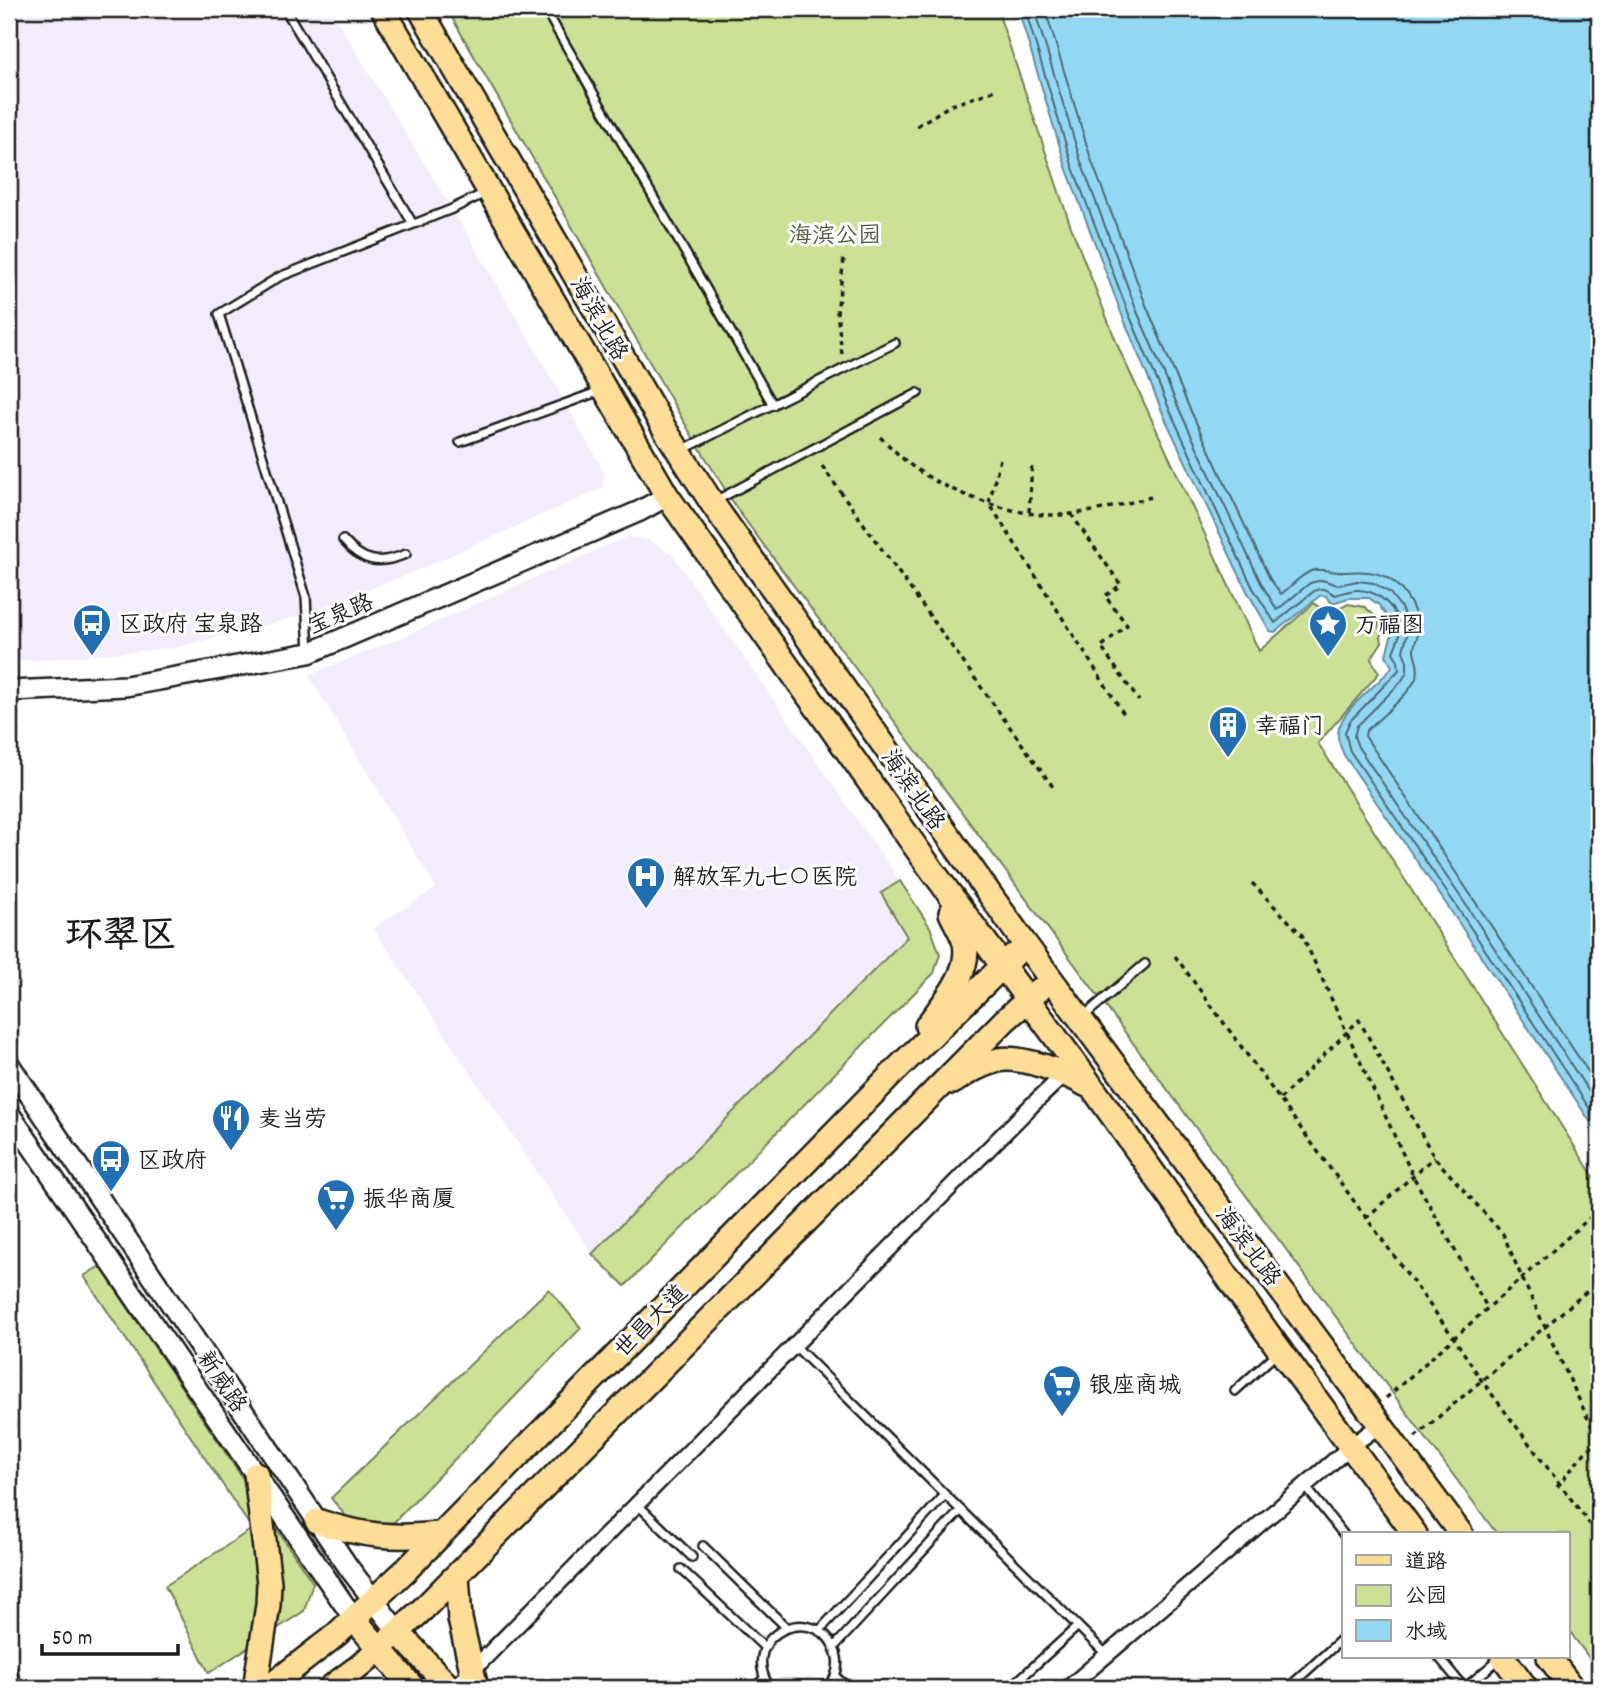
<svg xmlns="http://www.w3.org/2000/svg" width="1608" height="1697" viewBox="0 0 1608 1697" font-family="Dekko,'LXGW WenKai TC',sans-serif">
<rect width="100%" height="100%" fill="#fff"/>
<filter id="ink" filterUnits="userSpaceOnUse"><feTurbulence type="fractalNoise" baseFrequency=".0143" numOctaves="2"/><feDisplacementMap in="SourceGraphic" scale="14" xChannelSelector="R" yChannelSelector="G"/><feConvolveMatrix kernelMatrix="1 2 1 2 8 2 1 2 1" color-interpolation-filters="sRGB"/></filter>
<g filter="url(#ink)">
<path fill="#f3edfb" d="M 9,9 L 330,9 L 471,240 L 531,342 L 605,474 L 603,488 L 404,576 L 300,616 L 174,648 L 40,660 L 9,660 Z
M 628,536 L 651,541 L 672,554 L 900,881 L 881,893 L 907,937 L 592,1254 L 373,928 L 436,888 L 309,675 L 396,640 Z"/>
<path fill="#cce196" stroke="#747e59" stroke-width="2" d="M 447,9 L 997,9 L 1071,227 L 1120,351 L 1259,651 L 1314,603 L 1328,615 L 1348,604 L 1365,607 L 1378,619 L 1382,642 L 1371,659 L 1379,673 L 1318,743 L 1599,1185 L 1599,1672 L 1568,1629 L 1568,1534 L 1497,1534 L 737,509 L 688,429 Z
M 900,881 L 930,927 L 940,954 L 934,973 L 625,1286 L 592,1254 L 907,937 L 881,893 Z
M 100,1266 L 313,1583 L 304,1611 L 209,1673 L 165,1586 L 252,1529 L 84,1276 Z
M 549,1289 L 581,1328 L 394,1522 L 358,1531 L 331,1498 Z"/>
<path fill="#92d8f3" stroke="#638d9d" stroke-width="2" d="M 1018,9 L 1599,9 L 1599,1135 L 1451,911 L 1344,755 C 1341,747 1337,740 1338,733 C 1340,709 1378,686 1392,667 L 1386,655 L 1392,633 L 1391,623 L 1379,605 L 1369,598 L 1348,598 L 1332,603 L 1326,596 L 1321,595 L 1275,632 L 1270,631 L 1247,591 L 1217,528 L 1164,416 L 1122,315 L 1066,167 Z"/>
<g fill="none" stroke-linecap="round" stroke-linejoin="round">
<path stroke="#4b6772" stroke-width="2" d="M 1025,9 L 1072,165 L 1128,312 L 1171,413 L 1223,525 L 1253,588 L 1275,623 L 1314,591 C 1324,586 1328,591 1335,595 C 1343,593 1349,590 1357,590 C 1380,590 1403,612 1399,636 C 1398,641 1395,647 1393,652 L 1398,661 L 1399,670 L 1350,721 L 1345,732 L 1350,751 L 1457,907 L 1599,1123
M 1034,9 L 1081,162 L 1136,309 L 1179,409 L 1261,583 L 1277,610 L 1310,583 L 1322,580 L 1338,585 L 1357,581 L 1374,583 L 1390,593 L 1400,606 L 1406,619 L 1408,631 L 1403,651 L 1407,661 L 1407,672 L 1401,682 L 1357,726 L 1354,736 L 1358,747 L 1464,902 L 1599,1107
M 1045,9 L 1091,159 L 1146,305 L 1188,405 L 1270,579 L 1281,594 C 1291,587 1299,576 1311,571 C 1322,567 1331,573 1342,572 C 1353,572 1363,570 1374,573 C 1399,578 1416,605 1418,629 C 1419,636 1414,643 1414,650 C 1415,659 1420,666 1417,676 C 1411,694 1380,717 1366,731 L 1365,736 L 1599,1088"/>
<defs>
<path id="lane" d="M 285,9 L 413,224
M 545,9 L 773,405
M 460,442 L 600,391
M 682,450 L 895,343
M 715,501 L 918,393
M 343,540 C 363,563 379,565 406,554
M 309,652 L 306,597 L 219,314 L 279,277 L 452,209 L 487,192
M 1084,1016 L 1145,964
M 794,1345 L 1107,1655
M 1235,1391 L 1277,1353
M 1305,1486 L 1344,1535
M 637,1504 L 692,1557
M 703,1546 L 786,1627
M 681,1569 L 765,1648
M 819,1631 L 945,1495
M 834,1647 L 961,1510
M 1439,1657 L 1464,1688
M 9,1664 L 19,1688
M 835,1676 L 848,1688
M 755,1688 L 764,1678
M 770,1688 C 735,1633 819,1599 836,1653 C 840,1666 836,1678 828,1688
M 1010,1688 L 1078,1626
M 1288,1688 L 1344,1637
M 1465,1688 L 1499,1659"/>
<path id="street" d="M 455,1688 L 1032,1105 L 1068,1071
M 1068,1688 L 1350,1447 L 1381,1424"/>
<path id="secondary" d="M 9,691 L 126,686 L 309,653 L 640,511 L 667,496
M 9,1064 L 349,1568 L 398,1632
M 9,1113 L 354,1619"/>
<path id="primary" d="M 383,9 L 667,496 L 929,866 L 1077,1066 L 1271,1338 L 1415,1534
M 420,9 L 667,433 L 712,503 L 1025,944 L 1461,1534
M 927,1026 C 943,1003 971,974 965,943 C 962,933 955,922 951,913
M 953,1082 C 966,1073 983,1064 998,1060 C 1022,1055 1066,1073 1087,1085
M 317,1521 C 361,1536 394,1539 440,1534
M 457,1575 L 460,1619 L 476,1688
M 354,1619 L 413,1688
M 398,1632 L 450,1688
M 1503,1657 L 1526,1688
M 1549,1657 L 1572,1688
M 255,1688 L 268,1605 L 269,1583 L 256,1474
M 268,1688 L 337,1634 L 408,1568 L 897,1069 L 1013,956
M 330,1688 L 361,1665 L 423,1609 L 1005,1020 L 1039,990"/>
</defs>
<use href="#lane" stroke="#1c1c1c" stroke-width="12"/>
<use href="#street" stroke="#1c1c1c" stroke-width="19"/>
<use href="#secondary" stroke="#1c1c1c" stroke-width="24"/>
<use href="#primary" stroke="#1c1c1c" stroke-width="28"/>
<path stroke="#1c1c1c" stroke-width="3.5" stroke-dasharray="5 5" stroke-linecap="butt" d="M 917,126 L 949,106 L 996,90
M 842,354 L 837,312 L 844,259
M 880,437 C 892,448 903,460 916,469 C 950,493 1015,517 1057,515 C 1089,514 1120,505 1151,497
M 1000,459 L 989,503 L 1125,716
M 822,466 L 1053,787
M 1029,512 L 1032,463
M 1071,514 L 1121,585 L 1105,596 L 1127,625 L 1101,647 L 1139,701
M 1252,883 L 1302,935 L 1413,1176 L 1488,1309
M 1175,956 L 1454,1338 L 1482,1381 L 1599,1536
M 1280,1099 L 1359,1020 L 1434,1157 L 1503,1234 L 1522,1278 L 1599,1442
M 1366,1218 L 1434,1157
M 1386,1398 L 1593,1215
M 1415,1437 L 1599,1281
M 1557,1487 L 1587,1450 L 1599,1443"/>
<use href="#lane" stroke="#fff" stroke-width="7"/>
<use href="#street" stroke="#fff" stroke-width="14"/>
<use href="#secondary" stroke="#fff" stroke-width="19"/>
<use href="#primary" stroke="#fedd96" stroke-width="23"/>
</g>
</g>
<defs>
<symbol id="bus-pin" viewBox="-11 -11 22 30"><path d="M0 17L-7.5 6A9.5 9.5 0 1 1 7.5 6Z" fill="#1f6fb2" stroke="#fff"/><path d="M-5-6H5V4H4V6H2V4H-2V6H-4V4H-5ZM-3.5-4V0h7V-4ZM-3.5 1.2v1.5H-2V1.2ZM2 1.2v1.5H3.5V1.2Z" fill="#fff"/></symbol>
<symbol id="sight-pin" viewBox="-11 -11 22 30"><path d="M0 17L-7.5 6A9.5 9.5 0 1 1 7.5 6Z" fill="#1f6fb2" stroke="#fff"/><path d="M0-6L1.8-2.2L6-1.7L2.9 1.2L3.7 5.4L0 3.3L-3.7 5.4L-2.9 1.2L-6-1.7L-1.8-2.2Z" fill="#fff"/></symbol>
<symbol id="building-pin" viewBox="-11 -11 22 30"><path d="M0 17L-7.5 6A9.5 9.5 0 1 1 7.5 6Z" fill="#1f6fb2" stroke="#fff"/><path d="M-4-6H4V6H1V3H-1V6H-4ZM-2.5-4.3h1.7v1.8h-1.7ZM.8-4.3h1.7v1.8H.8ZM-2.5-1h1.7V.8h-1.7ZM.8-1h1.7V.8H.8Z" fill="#fff"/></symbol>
<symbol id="hospital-pin" viewBox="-11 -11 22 30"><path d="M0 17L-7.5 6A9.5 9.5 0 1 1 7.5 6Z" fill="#1f6fb2" stroke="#fff"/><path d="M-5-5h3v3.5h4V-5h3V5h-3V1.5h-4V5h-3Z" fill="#fff"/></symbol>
<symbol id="restaurant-pin" viewBox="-11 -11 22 30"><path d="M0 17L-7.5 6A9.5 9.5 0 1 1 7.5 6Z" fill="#1f6fb2" stroke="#fff"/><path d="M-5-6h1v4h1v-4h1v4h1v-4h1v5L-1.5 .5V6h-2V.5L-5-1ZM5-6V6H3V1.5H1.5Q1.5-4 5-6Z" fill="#fff"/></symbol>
<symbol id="supermarket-pin" viewBox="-11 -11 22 30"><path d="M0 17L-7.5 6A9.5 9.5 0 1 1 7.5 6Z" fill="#1f6fb2" stroke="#fff"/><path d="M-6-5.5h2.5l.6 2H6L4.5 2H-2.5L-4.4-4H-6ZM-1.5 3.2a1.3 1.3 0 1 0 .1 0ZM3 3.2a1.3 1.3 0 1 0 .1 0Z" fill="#fff"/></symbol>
</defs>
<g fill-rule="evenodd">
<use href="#bus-pin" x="70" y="601" width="44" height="60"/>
<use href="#sight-pin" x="1306" y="602" width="44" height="60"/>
<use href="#building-pin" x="1206" y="703" width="44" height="60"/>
<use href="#hospital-pin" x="624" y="854" width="44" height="60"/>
<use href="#restaurant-pin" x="209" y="1096" width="44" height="60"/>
<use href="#bus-pin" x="89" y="1137" width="44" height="60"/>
<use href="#supermarket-pin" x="314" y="1176" width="44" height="60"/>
<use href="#supermarket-pin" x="1040" y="1362" width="44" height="60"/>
</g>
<g text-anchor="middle" stroke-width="6" stroke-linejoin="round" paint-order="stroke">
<g font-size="23" fill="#515741" stroke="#fff">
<text x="835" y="242">海滨公园</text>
</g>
<g font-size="23" fill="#1c1c1c" stroke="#fff">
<text transform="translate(600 318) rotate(60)" y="8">海滨北路</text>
<text transform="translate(340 613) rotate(-23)" y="8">宝泉路</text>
<text transform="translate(914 789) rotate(55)" y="8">海滨北路</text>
<text transform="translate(1249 1246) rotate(53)" y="8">海滨北路</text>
<text transform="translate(650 1320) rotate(-45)" y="8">世昌大道</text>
<text transform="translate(223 1381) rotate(56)" y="8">新威路</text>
</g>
<g font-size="23" fill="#1c1c1c" stroke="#fff" text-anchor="start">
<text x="119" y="631">区政府 宝泉路</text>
<text x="1355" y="632">万福图</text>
<text x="1255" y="733">幸福门</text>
<text x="673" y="884">解放军九七〇医院</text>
<text x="258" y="1126">麦当劳</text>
<text x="138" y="1167">区政府</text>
<text x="363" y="1206">振华商厦</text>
<text x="1089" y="1392">银座商城</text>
</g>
<g font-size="37" font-weight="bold" fill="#1c1c1c" stroke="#fff">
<text x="121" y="946">环翠区</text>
</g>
</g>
<rect width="1608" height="1697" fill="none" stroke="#fff" stroke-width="35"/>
<rect x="18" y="18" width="1573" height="1662" fill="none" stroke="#1c1c1c" stroke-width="2.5" filter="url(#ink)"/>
<rect x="1342" y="1532" width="228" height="126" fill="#ffffff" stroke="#a4a4a4" stroke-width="2"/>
<rect x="1356" y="1555" width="35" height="10" fill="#fedd96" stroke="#a4a4a4" stroke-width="2"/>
<text x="1405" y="1568" font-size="21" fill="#1c1c1c">道路</text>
<rect x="1356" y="1585" width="35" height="21" fill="#cce196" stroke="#a4a4a4" stroke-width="2"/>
<text x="1405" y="1602" font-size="21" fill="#1c1c1c">公园</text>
<rect x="1356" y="1620" width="35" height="21" fill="#92d8f3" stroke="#a4a4a4" stroke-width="2"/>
<text x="1405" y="1638" font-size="21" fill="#1c1c1c">水域</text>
<path d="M42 1644v10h136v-10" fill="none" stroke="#1c1c1c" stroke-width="3.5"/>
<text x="52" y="1644" font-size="21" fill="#1c1c1c" stroke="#ffffff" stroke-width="5" paint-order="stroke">50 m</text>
</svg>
